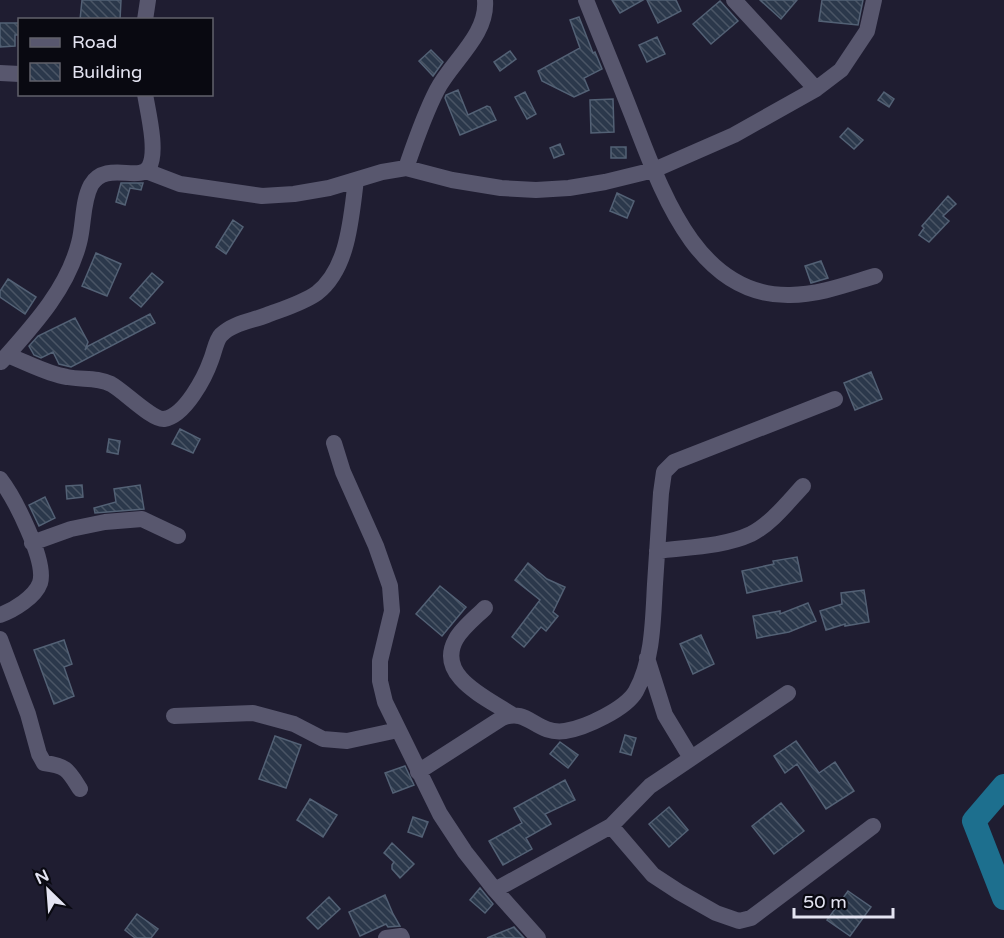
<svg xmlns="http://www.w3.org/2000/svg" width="1004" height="938" viewBox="0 0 1004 938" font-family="'Varela Round',sans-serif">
<defs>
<pattern id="building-back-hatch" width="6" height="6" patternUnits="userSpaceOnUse" patternTransform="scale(1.5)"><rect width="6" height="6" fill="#2b384b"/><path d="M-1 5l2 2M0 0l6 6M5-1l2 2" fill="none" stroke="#4a5565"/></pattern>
</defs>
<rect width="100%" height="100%" fill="#1f1d31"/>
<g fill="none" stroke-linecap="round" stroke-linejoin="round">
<path stroke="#1d6f8e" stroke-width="24" d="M 1004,786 L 974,821 L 1004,898"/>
</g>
<path fill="url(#building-back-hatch)" stroke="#536175" stroke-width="1.5" d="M 82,0 L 121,0 L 120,20 L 80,20 Z
M 612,0 L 643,0 L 620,13 Z
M 647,0 L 676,0 L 681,11 L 658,23 Z
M 760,0 L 797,0 L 781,19 Z
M 822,0 L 863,0 L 858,25 L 819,21 Z
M 720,1 L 738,21 L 711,44 L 693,24 Z
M 579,17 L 593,53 L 595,52 L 602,69 L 584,78 L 589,90 L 574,97 L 542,81 L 538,71 L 580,48 L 570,20 Z
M 0,23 L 20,23 L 20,35 L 15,35 L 15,46 L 0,47 Z
M 657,37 L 665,54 L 647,62 L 639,45 Z
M 431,50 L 443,62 L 433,76 L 419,61 Z
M 510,51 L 516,59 L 500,71 L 494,62 Z
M 458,90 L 468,115 L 487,106 L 490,107 L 496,120 L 460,135 L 445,98 L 446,95 Z
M 525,92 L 536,114 L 527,119 L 515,97 Z
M 884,92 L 894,99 L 889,107 L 878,100 Z
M 613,99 L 614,132 L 591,133 L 590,100 Z
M 848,128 L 863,140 L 854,149 L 840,137 Z
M 560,144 L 564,154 L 554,158 L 550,148 Z
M 611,147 L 626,147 L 626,158 L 611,158 Z
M 121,183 L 143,183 L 141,190 L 130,188 L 125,205 L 116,202 Z
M 617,193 L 634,201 L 627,218 L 610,211 Z
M 948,196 L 956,204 L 943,216 L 949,221 L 929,242 L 919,235 L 924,228 L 922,226 Z
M 233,220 L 243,227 L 226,254 L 216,247 Z
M 96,253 L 121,264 L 107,296 L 82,286 Z
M 821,261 L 828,278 L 811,283 L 805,266 Z
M 152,273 L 163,282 L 141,307 L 130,298 Z
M 8,279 L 36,297 L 25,314 L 0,297 L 0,291 Z
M 150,314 L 155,323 L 71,367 L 59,364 L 53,352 L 41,358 L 34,355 L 29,346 L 38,336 L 75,318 L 88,342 L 85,350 L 88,346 Z
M 871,372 L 882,399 L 855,410 L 844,383 Z
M 180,429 L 200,439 L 193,453 L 172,444 Z
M 109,439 L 120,441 L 118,454 L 107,452 Z
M 82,485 L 83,497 L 67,499 L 66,486 Z
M 140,485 L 144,509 L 95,513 L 94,508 L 116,502 L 114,489 Z
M 45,497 L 55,518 L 39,526 L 29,505 Z
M 797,557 L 802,581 L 747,593 L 742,571 L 774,564 L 773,561 Z
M 528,563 L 547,579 L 565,587 L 553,612 L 558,616 L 546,631 L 541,627 L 524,647 L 512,637 L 540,600 L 515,580 Z
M 440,586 L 466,607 L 442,636 L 416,614 Z
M 864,590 L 869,622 L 845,626 L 845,624 L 826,630 L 820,611 L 842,604 L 841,593 Z
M 808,603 L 816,621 L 789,632 L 757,638 L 753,616 L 780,611 L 780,614 Z
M 701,635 L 714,664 L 693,674 L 680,644 Z
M 64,640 L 72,664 L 64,667 L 74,696 L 54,704 L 34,650 Z
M 625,735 L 636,738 L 631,755 L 620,752 Z
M 275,736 L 301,745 L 286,788 L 259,779 Z
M 796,741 L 819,773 L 835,762 L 854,791 L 826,809 L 797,764 L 785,773 L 774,756 Z
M 560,742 L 578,755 L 568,768 L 550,754 Z
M 405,766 L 414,785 L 393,793 L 385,773 Z
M 565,780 L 575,800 L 545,814 L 551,824 L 526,838 L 532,849 L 503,865 L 489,841 L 522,823 L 514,808 Z
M 310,799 L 337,815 L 323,837 L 297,820 Z
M 781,803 L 804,831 L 774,854 L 752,826 Z
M 669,807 L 688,830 L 669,847 L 649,824 Z
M 413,817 L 428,822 L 422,837 L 408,832 Z
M 392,843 L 414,864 L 400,878 L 392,869 L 392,865 L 394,862 L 384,853 Z
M 480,888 L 493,904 L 485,913 L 470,900 Z
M 848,891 L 871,907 L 850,936 L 827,920 Z
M 385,895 L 393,914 L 400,926 L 388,927 L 386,924 L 360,936 L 349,912 Z
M 329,897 L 340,909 L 318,929 L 307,918 Z
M 137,914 L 158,929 L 151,938 L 135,938 L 125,930 Z
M 514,927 L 524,938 L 487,938 Z"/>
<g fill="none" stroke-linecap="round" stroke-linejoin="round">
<path stroke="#58576e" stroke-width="16" d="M 586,0 C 601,38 617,76 632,115 C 660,186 695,297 790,295 C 819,295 848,284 875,276
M 734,0 L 816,89
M 145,20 L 148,0
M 0,73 L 20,74
M 406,168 C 415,142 424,115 437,90 C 452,61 488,35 485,0
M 146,171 L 180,184 L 262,196 L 294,194 L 329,188 L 382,172 L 406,168 L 452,180 L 501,188 L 536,190 L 569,188 L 605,182 L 654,170 L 734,135 L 816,89 L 841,70 L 867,31 L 874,0
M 7,355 C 26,362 47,374 67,377 C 83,380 97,377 111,384 C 124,391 152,420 164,419 C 185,416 205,377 211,360 C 214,353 216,340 221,335 C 233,323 252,321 267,315 C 283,309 303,303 317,293 C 349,268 351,217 356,180
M 1,362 C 32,327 67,290 79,243 C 84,225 82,202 91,185 C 106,160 140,183 149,167 C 158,152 148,112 145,94
M 334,443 L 343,472 L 376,546 L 390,586 L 392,611 L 380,661 L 380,681 L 385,702 L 440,814 L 465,852 L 495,890 L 538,938
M 0,479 C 14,497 47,561 40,583 C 35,597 14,610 0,615
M 32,543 L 71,529 L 105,522 L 142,519 L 178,536
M 657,551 C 687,547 723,547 751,534 C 771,524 788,502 803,486
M 485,608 C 476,617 462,628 456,639 C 435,676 487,698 511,714
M 0,639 L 28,714 L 39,754 L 44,763 C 67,766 68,770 80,789
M 647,658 L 665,715 L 691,758
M 174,716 L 253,713 L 294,724 L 323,739 L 347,741 L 398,730
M 418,772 L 502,718 C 529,707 535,735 565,731 C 585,728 626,709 636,691 C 653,660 653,619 655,584 C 657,554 659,524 661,493 L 664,472 L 674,462 L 835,399
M 611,826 L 653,875 L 679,892 L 716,913 L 739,921 L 751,918 L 873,826
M 495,890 L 611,826 L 650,786 L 788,693
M 386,938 L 401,936 L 402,938"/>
</g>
<rect x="18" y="18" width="195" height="78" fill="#090911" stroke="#61616b" stroke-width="1.5"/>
<rect x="30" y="38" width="30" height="9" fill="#58576e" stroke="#61616b" stroke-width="1.5"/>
<text x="72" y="48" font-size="18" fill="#e4e4f2">Road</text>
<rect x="30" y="63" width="30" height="18" fill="url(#building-back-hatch)" stroke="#61616b" stroke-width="1.5"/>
<text x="72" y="78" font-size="18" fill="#e4e4f2">Building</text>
<g transform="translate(48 890) rotate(335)" stroke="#090911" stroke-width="4.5" paint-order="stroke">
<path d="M0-4.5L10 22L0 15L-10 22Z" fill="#e4e4f2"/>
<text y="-9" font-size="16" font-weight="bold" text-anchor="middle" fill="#e4e4f2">N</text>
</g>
<path d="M794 908v9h99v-9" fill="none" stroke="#e4e4f2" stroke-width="3"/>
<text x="803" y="908" font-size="18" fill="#e4e4f2" stroke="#090911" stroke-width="4.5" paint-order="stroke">50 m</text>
</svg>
